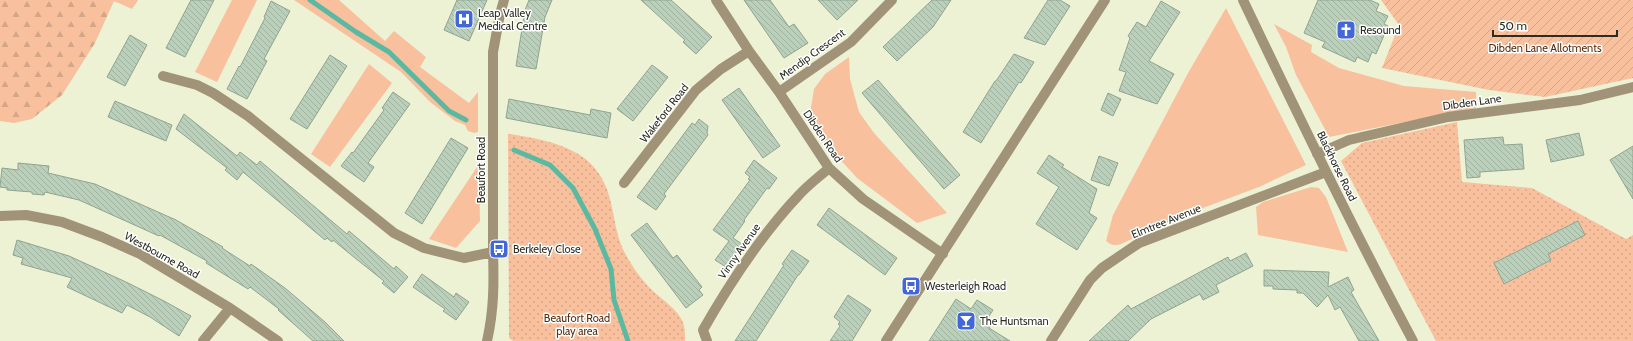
<svg xmlns="http://www.w3.org/2000/svg" width="1633" height="341" viewBox="0 0 1633 341" font-family="Cabin,sans-serif">
<defs>
<pattern id="forest-firs" width="22" height="20" patternUnits="userSpaceOnUse"><rect width="22" height="20" fill="#f8c09d"/><path d="M5 1l3.5 6h-7zM16 11l3.5 6h-7z" fill="#d5a587"/></pattern>
<pattern id="park-dots" width="8" height="8" patternUnits="userSpaceOnUse"><rect width="8" height="8" fill="#f8c09d"/><path d="M2 2h.1M6 6h.1" fill="none" stroke="#d5a587" stroke-width="1.8" stroke-linecap="round"/></pattern>
<pattern id="garden-furrows" width="10" height="10" patternUnits="userSpaceOnUse"><rect width="10" height="10" fill="#f8c09d"/><path d="M-1 1l2-2M0 10L10 0M9 11l2-2" fill="none" stroke="#d5a587"/></pattern>
<pattern id="building-back-hatch" width="6" height="6" patternUnits="userSpaceOnUse"><rect width="6" height="6" fill="#bad0ba"/><path d="M-1 5l2 2M0 0l6 6M5-1l2 2" fill="none" stroke="#a0b3a0"/></pattern>
</defs>
<rect width="100%" height="100%" fill="#edf2d5"/>
<path fill="#f8c09d" d="M 232,0 L 257,0 L 217,82 L 195,72 Z
M 294,0 L 339,0 L 385,41 L 394,31 L 426,57 L 420,67 L 469,103 L 478,92 L 478,132 L 474,133 L 468,131 L 465,125 L 455,121 L 430,102 L 401,72 Z
M 1226,8 L 1306,165 L 1259,187 L 1192,212 L 1121,244 C 1114,246 1111,245 1106,241 L 1113,215 L 1188,73 Z
M 1274,24 L 1312,45 L 1311,52 L 1339,68 L 1404,86 L 1476,92 L 1476,108 L 1329,137 L 1296,75 L 1286,47 Z
M 849,57 L 850,79 L 859,112 L 874,133 L 947,213 L 917,223 L 857,178 L 826,144 L 810,113 L 814,89 L 825,74 Z
M 369,64 L 392,83 L 330,167 L 311,154 Z
M 479,164 L 480,221 L 456,248 L 429,239 Z
M 1311,187 L 1319,188 L 1326,197 L 1348,252 L 1258,235 L 1256,207 L 1263,202 Z"/>
<path fill="url(#forest-firs)" d="M 0,0 L 138,0 L 132,9 L 114,1 L 95,43 L 62,95 L 32,119 L 14,123 L 0,121 Z"/>
<path fill="url(#park-dots)" d="M 1457,122 L 1462,182 L 1532,188 L 1626,239 L 1633,235 L 1633,341 L 1436,341 L 1341,161 L 1362,143 Z
M 508,134 C 533,137 571,144 590,163 C 618,190 609,225 626,255 C 633,268 642,280 652,290 C 662,300 681,311 684,326 C 685,330 685,336 685,341 L 513,341 L 509,338 Z"/>
<path fill="url(#garden-furrows)" d="M 1381,0 L 1633,0 L 1633,78 L 1545,97 L 1489,90 L 1382,68 L 1399,25 Z"/>
<g fill="none" stroke-linecap="round" stroke-linejoin="round">
<path stroke="#5bb9a2" stroke-width="5" d="M 310,0 L 356,32 L 389,52 L 449,111 L 466,120
M 514,150 L 550,165 L 573,188 L 595,229 L 611,269 L 614,300 L 628,341"/>
</g>
<path fill="url(#building-back-hatch)" stroke="#8fa48f" d="M 191,0 L 214,0 L 185,57 L 166,48 Z
M 457,0 L 487,0 L 469,41 L 444,30 Z
M 529,0 L 552,0 L 545,17 L 536,69 L 516,66 L 525,10 Z
M 641,0 L 671,0 L 712,37 L 696,54 L 683,42 L 685,40 Z
M 744,0 L 770,0 L 789,27 L 794,24 L 808,43 L 784,58 Z
M 818,0 L 858,0 L 837,20 Z
M 932,0 L 951,0 L 933,27 L 897,61 L 883,47 Z
M 1048,0 L 1060,0 L 1070,6 L 1045,45 L 1024,38 Z
M 1318,0 L 1370,0 L 1379,4 L 1376,11 L 1388,16 L 1384,24 L 1388,26 L 1376,54 L 1372,52 L 1368,62 L 1357,57 L 1355,62 L 1322,47 L 1325,42 L 1304,33 Z
M 271,1 L 290,11 L 264,59 L 267,61 L 247,99 L 227,89 L 239,66 L 240,67 L 265,18 L 264,17 Z
M 1161,1 L 1180,12 L 1149,61 L 1174,74 L 1157,104 L 1119,91 L 1126,72 L 1119,70 L 1130,38 L 1128,36 L 1137,22 L 1146,27 Z
M 130,35 L 147,45 L 125,86 L 107,77 Z
M 1014,54 L 1034,62 L 1021,83 L 1019,82 L 981,143 L 963,132 L 995,81 L 996,81 Z
M 330,55 L 347,66 L 307,129 L 290,119 Z
M 652,65 L 668,77 L 633,121 L 617,109 Z
M 878,80 L 960,175 L 944,189 L 862,93 Z
M 739,88 L 780,146 L 763,158 L 722,100 Z
M 393,92 L 410,104 L 368,163 L 374,167 L 364,182 L 341,166 L 352,152 L 353,153 L 384,110 L 382,108 Z
M 1108,93 L 1121,99 L 1113,116 L 1101,110 Z
M 509,99 L 590,115 L 591,109 L 611,113 L 607,138 L 506,118 Z
M 115,101 L 172,125 L 166,141 L 108,117 Z
M 184,114 L 237,156 L 240,152 L 257,165 L 260,161 L 347,234 L 349,231 L 394,269 L 396,266 L 408,277 L 394,293 L 382,283 L 384,281 L 355,258 L 333,240 L 332,242 L 327,238 L 325,240 L 243,172 L 237,180 L 225,170 L 227,168 L 176,129 Z
M 699,119 L 708,126 L 707,133 L 708,135 L 664,194 L 666,196 L 656,210 L 637,197 L 692,123 L 695,125 Z
M 1579,133 L 1584,155 L 1551,162 L 1546,140 Z
M 1503,137 L 1504,145 L 1522,144 L 1524,169 L 1480,172 L 1480,177 L 1467,178 L 1464,140 Z
M 451,138 L 468,148 L 422,224 L 405,213 Z
M 1633,146 L 1633,199 L 1610,160 Z
M 1049,155 L 1064,165 L 1062,167 L 1097,189 L 1089,213 L 1097,218 L 1077,250 L 1036,224 L 1059,187 L 1037,173 Z
M 1099,156 L 1118,163 L 1109,186 L 1091,180 Z
M 754,160 L 777,178 L 769,189 L 767,188 L 744,220 L 745,221 L 733,238 L 742,244 L 726,267 L 715,260 L 729,241 L 713,230 L 750,180 L 748,179 L 750,177 L 745,173 Z
M 18,163 L 49,166 L 48,173 L 95,184 L 176,220 L 223,247 L 222,248 L 250,266 L 251,264 L 285,288 L 325,322 L 344,341 L 313,341 L 278,310 L 279,309 L 250,287 L 248,289 L 206,263 L 207,261 L 160,235 L 159,236 L 79,200 L 45,192 L 44,195 L 32,194 L 32,192 L 7,190 L 7,188 L 0,187 L 2,168 L 18,170 Z
M 829,208 L 897,258 L 885,275 L 817,225 Z
M 1578,221 L 1585,235 L 1548,254 L 1551,260 L 1504,284 L 1494,263 Z
M 647,223 L 673,258 L 677,255 L 702,287 L 699,290 L 703,295 L 686,308 L 631,235 Z
M 17,240 L 69,256 L 126,282 L 164,301 L 191,316 L 179,336 L 150,317 L 127,305 L 122,313 L 67,287 L 72,278 L 21,264 L 23,258 L 13,255 Z
M 792,250 L 809,261 L 799,275 L 798,275 L 756,341 L 735,341 L 784,265 L 782,264 Z
M 1246,253 L 1253,266 L 1216,285 L 1219,292 L 1203,300 L 1200,294 L 1151,319 L 1128,341 L 1089,341 L 1128,305 L 1131,309 L 1228,257 L 1230,261 Z
M 1264,270 L 1329,272 L 1328,287 L 1348,277 L 1354,290 L 1351,292 L 1379,341 L 1359,341 L 1340,307 L 1335,310 L 1328,295 L 1317,307 L 1303,293 L 1297,293 L 1297,290 L 1273,289 L 1273,286 L 1264,286 Z
M 422,274 L 454,297 L 456,293 L 469,302 L 456,320 L 443,311 L 445,309 L 413,287 Z
M 848,295 L 871,310 L 852,341 L 830,341 L 840,326 L 838,324 L 840,322 L 834,317 Z
M 956,299 L 971,309 L 977,300 L 993,310 L 987,319 L 993,322 L 989,328 L 1010,341 L 929,341 Z"/>
<g fill="none" stroke-linecap="round" stroke-linejoin="round">
<path stroke="#a19377" stroke-width="10" d="M 716,0 L 749,51 L 779,92 L 829,168 L 863,199 L 943,254
M 1243,0 C 1298,115 1353,229 1413,341
M 163,76 L 197,85 L 213,93 L 248,116 L 394,233 L 424,248 L 464,258 L 493,252
M 779,92 L 851,42 L 892,0
M 1317,154 L 1349,140 L 1448,117 L 1580,100 L 1633,87
M 624,183 L 696,90 L 721,69 L 749,51
M 0,216 L 26,215 L 62,222 L 102,237 L 140,254 L 230,308 L 278,341
M 203,341 L 230,308
M 487,341 C 494,310 494,283 493,252 L 493,52 L 500,14 L 504,0
M 707,341 L 703,330 C 731,281 761,235 799,195 C 808,185 819,177 829,168
M 886,341 L 1105,0
M 1051,341 L 1090,280 L 1102,268 L 1139,243 L 1326,172"/>
</g>
<defs>
<symbol id="hospital-square" viewBox="-11 -11 22 22"><rect x="-9" y="-9" width="18" height="18" rx="4" fill="#4366d9" stroke="#fff"/><path d="M-5-5h3v3.5h4V-5h3V5h-3V1.5h-4V5h-3Z" fill="#fff"/></symbol>
<symbol id="church-square" viewBox="-11 -11 22 22"><rect x="-9" y="-9" width="18" height="18" rx="4" fill="#4366d9" stroke="#fff"/><path d="M-1.2-6h2.4v3.5h3.3v2.4h-3.3V6h-2.4V-.1h-3.3v-2.4h3.3Z" fill="#fff"/></symbol>
<symbol id="bus-square" viewBox="-11 -11 22 22"><rect x="-9" y="-9" width="18" height="18" rx="4" fill="#4366d9" stroke="#fff"/><path d="M-5-6H5V4H4V6H2V4H-2V6H-4V4H-5ZM-3.5-4V0h7V-4ZM-3.5 1.2v1.5H-2V1.2ZM2 1.2v1.5H3.5V1.2Z" fill="#fff"/></symbol>
<symbol id="bar-square" viewBox="-11 -11 22 22"><rect x="-9" y="-9" width="18" height="18" rx="4" fill="#4366d9" stroke="#fff"/><path d="M-6-5H6L.8 .8V4.5H3.5V6h-7V4.5H-.8V.8Z" fill="#fff"/></symbol>
</defs>
<g fill-rule="evenodd">
<use href="#hospital-square" x="453" y="8" width="22" height="22"/>
<use href="#church-square" x="1335" y="19" width="22" height="22"/>
<use href="#bus-square" x="488" y="238" width="22" height="22"/>
<use href="#bus-square" x="900" y="275" width="22" height="22"/>
<use href="#bar-square" x="955" y="310" width="22" height="22"/>
</g>
<g text-anchor="middle" stroke-width="3" stroke-linejoin="round" paint-order="stroke">
<g font-size="11" fill="#2b2d22" stroke="#fff" text-anchor="start">
<text x="478" y="17">Leap Valley<tspan x="478" dy="13">Medical Centre</tspan></text>
<text x="1360" y="34">Resound</text>
<text x="513" y="253">Berkeley Close</text>
<text x="925" y="290">Westerleigh Road</text>
<text x="980" y="325">The Huntsman</text>
</g>
<g font-size="11" fill="#572d0d" stroke="#fff">
<text x="1545" y="52">Dibden Lane Allotments</text>
<text x="577" y="322">Beaufort Road<tspan x="577" dy="13">play area</tspan></text>
</g>
<g font-size="11" fill="#2b2d22" stroke="#fff">
<text transform="translate(812 54) rotate(-36)" y="4">Mendip Crescent</text>
<text transform="translate(1472 102) rotate(-8)" y="4">Dibden Lane</text>
<text transform="translate(664 113) rotate(-52)" y="4">Wakeford Road</text>
<text transform="translate(823 136) rotate(56)" y="4">Dibden Road</text>
<text transform="translate(1337 166) rotate(64)" y="4">Blackhorse Road</text>
<text transform="translate(481 170) rotate(-90)" y="4">Beaufort Road</text>
<text transform="translate(1166 221) rotate(-22)" y="4">Elmtree Avenue</text>
<text transform="translate(739 251) rotate(-55)" y="4">Vinny Avenue</text>
<text transform="translate(162 255) rotate(29)" y="4">Westbourne Road</text>
</g>
</g>
<path d="M1493 30v6h124v-6" fill="none" stroke="#2b2d22" stroke-width="2"/>
<text x="1499" y="30" font-size="12" fill="#2b2d22" stroke="#ffffff" stroke-width="3" paint-order="stroke">50 m</text>
</svg>
